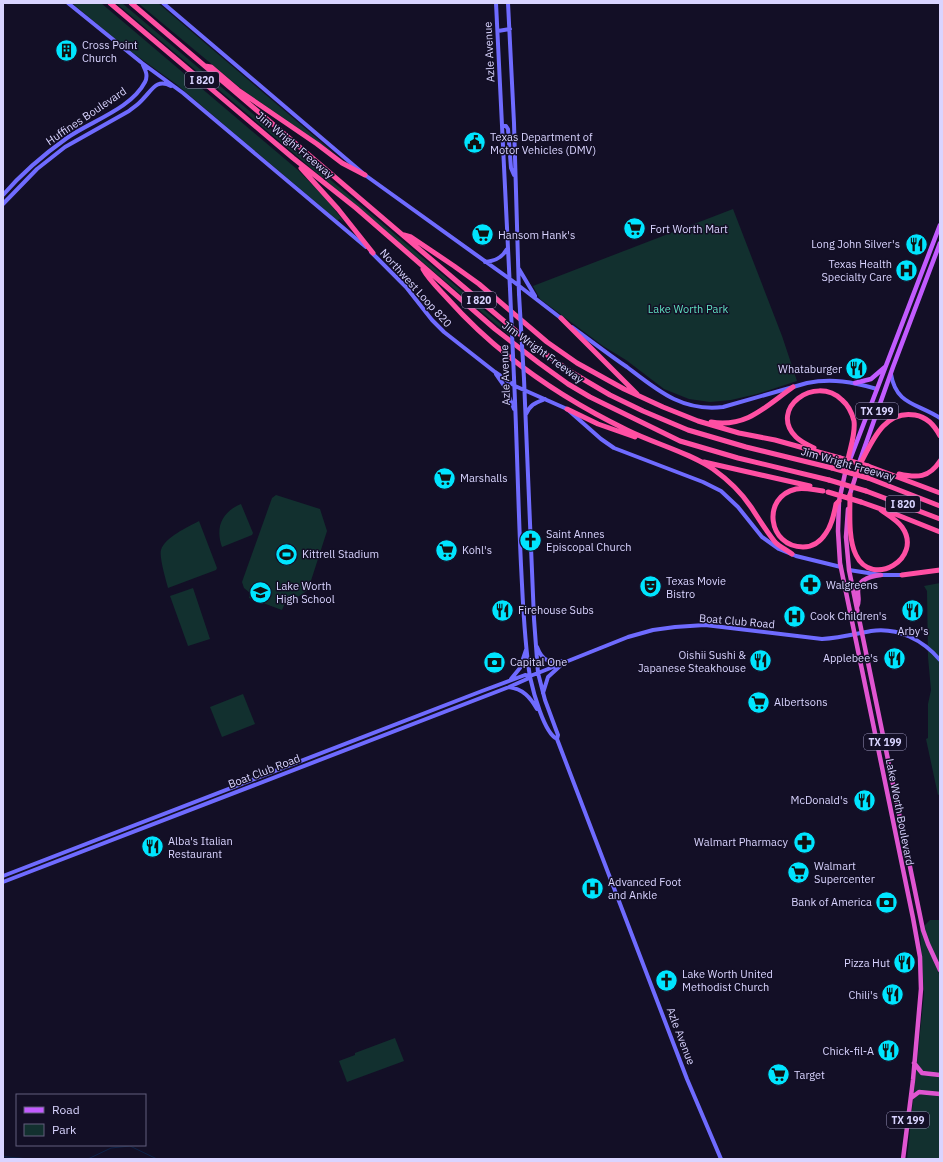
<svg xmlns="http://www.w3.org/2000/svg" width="943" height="1162" viewBox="0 0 943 1162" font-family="'IBM Plex Sans',sans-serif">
<rect width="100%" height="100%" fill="#130f26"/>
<path fill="#12302f" d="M 72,3 L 101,3 L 298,170 L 328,201 L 344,222 L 339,219 L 338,221 L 176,84 L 126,48 Z
M 116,3 L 122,3 L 509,331 L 510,336 Z
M 138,3 L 158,3 L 334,153 L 244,91 Z
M 733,209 L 782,336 L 797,381 L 757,394 L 731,400 L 710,402 L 689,399 L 664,389 L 626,360 L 603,346 L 540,299 L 533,286 Z
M 276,495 L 320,509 L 327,531 L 308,590 L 295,599 L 291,603 L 285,603 L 282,610 L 249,598 L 250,593 L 244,588 L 242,582 L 272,498 Z
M 241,504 L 253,533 L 252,535 L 222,547 C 215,527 222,512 241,504 Z
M 199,521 L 217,568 L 216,570 L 168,588 C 166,580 159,557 161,550 C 165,537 188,527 199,521 Z
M 940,583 L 940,794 L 938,795 L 926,739 L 928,738 L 928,704 L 931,690 L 928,657 L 927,591 L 924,586 Z
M 193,588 L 210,639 L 188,646 L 170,596 Z
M 243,694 L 255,724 L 222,737 L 210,707 Z
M 930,920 L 940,920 L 940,1159 L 907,1159 L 924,994 L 920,930 Z
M 395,1038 L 404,1061 L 347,1082 L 339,1061 L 355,1055 L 355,1053 Z"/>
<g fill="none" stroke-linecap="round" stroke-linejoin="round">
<path stroke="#0c2248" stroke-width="1" d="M 3,1156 L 7,1157 L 30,1159
M 88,1159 L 111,1148 L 130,1146 L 157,1159"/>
<path stroke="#6f6bff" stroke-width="4" d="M 68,3 L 142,63 L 183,93 L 366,247
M 163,3 L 365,175 L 514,282 L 562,319
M 496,3 L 510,289
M 508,3 L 514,123 L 519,294
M 498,31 L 510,29
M 502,126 L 506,126 L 508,129 L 511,168 L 514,175
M 3,195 C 22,173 43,155 67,138 C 91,121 131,109 145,82 C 148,76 146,71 143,65
M 3,204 L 37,169 L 65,147 L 129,111 C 134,107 139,104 143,99 C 152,90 157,78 171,86
M 371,252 L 406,287 L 432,320 L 444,332 L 495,372 L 515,386 L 567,409 L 601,439 L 614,448 L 703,482 L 721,491 L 738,507 L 762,537 L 779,549 L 796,556 L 841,567
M 485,262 C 495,261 502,258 507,249
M 519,269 L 535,296
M 572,327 C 590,340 608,354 627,367 C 657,390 682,412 723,407 L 807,383 C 832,378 853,382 877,389
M 496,374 L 505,387 L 514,409
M 891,374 C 896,405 917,403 940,418
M 514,378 C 517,440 518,503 521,565 C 523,602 524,640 530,677 C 533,691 544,733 557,739
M 524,379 L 534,619 L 538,673 L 545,700 L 558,735 L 557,739 L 687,1079 L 721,1159
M 526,414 C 531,404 535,403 545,399
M 849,570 L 881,575 L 902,575
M 537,647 C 543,663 550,662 565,661
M 511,679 L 520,668 L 526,650
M 509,687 C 523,689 530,697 537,709
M 543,693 L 548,677 L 560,666
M 3,876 L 482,691 L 525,675 L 530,676 L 538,673 L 628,637 L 653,630 L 675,627 L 705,625 L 822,639 C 839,638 855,634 871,631 C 898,627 923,640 940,660
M 3,882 L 509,687 L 527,679 L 530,676"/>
<path stroke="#c25bff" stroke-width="4.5" d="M 855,383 L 871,379 L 885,367
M 849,462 L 940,225
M 859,463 L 893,367 L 940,243"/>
<path stroke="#e055d1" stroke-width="4.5" d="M 846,469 L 839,501 L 838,531 L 840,563 L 913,918 L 920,957 L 921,989 L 913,1080 L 903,1159
M 849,497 L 857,472
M 848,509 L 846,537 L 849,570 L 923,930 L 928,944 L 940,970
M 857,607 C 860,601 858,598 858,591 C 858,579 871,576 881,575
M 914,1063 L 922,1073 L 940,1075
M 911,1098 L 919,1092 L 940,1094"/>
<path stroke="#ff4fa3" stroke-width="5" d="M 110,3 L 293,158 L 356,208 L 495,329 L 539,363 L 568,384 L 590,397 L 680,441 L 738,458 L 829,480
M 131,3 L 460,284 L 529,342 L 571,372 L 610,395 L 643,411 L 688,430 L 746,447 L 832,468
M 205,66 L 211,67 L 238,90 L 317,144 L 342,163 L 365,175
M 301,168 L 338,209 L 373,253
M 404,235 L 411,237 L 454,266 L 479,284 L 547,342 L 577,363 L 624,389 L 663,407 L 698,421 L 739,433 L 775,440 L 840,458
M 423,269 C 429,280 439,289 448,299 C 497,354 561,398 627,430 C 655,444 688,452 713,469 C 727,479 741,492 751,507 C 759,519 766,531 775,542 C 780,547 787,550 792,554
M 561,318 L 637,394
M 567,409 L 598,424 L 635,437
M 711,422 C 747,428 766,406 793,387
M 814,448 C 808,445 801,442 796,437 C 768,409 815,374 842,400 C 848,405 852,413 854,421 C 856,436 848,452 847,467
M 704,462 L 810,486
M 868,466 L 940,493
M 857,470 C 870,447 882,409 915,415 C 927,417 935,426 940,436
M 899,474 C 917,478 929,478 940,461
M 868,478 L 940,506
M 823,491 C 814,490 804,487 796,489 C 761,497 768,547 803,547 C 813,547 821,541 826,533 C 832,525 834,514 836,504 L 839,501
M 866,491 L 940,519
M 850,495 C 850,513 848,539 856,555 C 872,589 924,558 902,527 C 897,520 888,515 881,510
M 861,502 L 895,514 L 940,532
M 902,575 L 940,570"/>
<path stroke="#6f6bff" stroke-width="4" d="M 510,289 L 514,378
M 519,294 L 524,379"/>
<path stroke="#ff4fa3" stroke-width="5" d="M 840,458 L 868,466
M 832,468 L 868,478
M 829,480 L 866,491
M 828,492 L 861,502"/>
</g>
<defs>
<symbol id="building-disc" viewBox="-11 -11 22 22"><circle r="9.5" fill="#00e5ff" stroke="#130f26"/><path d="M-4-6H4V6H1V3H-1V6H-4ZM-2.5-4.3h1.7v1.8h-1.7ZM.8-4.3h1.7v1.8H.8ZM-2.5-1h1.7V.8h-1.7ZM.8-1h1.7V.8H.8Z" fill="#111"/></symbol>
<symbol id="civic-disc" viewBox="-11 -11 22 22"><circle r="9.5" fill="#00e5ff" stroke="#130f26"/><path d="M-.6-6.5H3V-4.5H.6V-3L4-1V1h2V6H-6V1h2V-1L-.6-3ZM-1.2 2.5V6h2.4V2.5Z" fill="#111"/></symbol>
<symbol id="supermarket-disc" viewBox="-11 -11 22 22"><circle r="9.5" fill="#00e5ff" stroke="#130f26"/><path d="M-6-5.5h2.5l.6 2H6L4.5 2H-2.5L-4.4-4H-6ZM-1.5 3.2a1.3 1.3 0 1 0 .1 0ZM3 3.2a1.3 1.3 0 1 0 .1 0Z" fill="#111"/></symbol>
<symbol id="restaurant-disc" viewBox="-11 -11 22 22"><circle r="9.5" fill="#00e5ff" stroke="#130f26"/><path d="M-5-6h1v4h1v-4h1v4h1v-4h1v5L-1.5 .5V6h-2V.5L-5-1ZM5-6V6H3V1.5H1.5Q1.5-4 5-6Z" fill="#111"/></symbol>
<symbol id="hospital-disc" viewBox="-11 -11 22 22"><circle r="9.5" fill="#00e5ff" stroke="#130f26"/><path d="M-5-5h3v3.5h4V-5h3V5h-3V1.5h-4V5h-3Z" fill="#111"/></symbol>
<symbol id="church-disc" viewBox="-11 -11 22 22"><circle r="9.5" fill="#00e5ff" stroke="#130f26"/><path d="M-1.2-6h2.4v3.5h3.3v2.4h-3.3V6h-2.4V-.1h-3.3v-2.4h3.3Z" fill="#111"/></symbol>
<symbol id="stadium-disc" viewBox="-11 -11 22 22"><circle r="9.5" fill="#00e5ff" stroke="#130f26"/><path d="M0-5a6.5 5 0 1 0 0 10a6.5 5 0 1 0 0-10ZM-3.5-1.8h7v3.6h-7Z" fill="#111"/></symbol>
<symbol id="pharmacy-disc" viewBox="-11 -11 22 22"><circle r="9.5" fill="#00e5ff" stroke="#130f26"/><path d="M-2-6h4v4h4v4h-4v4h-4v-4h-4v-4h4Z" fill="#111"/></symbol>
<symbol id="theatre-disc" viewBox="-11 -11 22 22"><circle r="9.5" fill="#00e5ff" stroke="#130f26"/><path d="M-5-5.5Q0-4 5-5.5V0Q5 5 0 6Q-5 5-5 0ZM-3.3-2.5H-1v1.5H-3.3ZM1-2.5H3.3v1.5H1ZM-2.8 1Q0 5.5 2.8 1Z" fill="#111"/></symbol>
<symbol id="school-disc" viewBox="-11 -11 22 22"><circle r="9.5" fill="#00e5ff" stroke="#130f26"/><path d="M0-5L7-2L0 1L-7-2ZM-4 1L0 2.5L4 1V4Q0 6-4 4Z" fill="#111"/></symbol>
<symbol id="bank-disc" viewBox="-11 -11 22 22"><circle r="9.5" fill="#00e5ff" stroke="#130f26"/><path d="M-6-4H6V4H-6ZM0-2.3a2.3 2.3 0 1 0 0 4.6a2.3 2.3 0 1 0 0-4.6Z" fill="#111"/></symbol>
</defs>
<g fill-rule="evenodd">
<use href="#building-disc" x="54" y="38" width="25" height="25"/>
<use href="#civic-disc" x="462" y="130" width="25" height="25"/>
<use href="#supermarket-disc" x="622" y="216" width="25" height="25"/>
<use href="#supermarket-disc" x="470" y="222" width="25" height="25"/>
<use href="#restaurant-disc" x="904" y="232" width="25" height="25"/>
<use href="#hospital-disc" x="894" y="258" width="25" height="25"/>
<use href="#restaurant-disc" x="844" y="356" width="25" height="25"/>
<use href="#supermarket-disc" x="432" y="466" width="25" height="25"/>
<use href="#church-disc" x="518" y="528" width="25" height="25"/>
<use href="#supermarket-disc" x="434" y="538" width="25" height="25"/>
<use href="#stadium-disc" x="274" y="542" width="25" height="25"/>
<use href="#pharmacy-disc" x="798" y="572" width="25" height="25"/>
<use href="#theatre-disc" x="638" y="574" width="25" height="25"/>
<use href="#school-disc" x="248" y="580" width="25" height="25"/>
<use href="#restaurant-disc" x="490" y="598" width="25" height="25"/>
<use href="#restaurant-disc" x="900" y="598" width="25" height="25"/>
<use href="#hospital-disc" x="782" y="604" width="25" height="25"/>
<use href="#restaurant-disc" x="882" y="646" width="25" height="25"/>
<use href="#restaurant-disc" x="748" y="648" width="25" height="25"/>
<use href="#bank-disc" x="482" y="650" width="25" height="25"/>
<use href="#supermarket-disc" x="746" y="690" width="25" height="25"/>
<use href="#restaurant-disc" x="852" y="788" width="25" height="25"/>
<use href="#pharmacy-disc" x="792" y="830" width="25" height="25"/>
<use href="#restaurant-disc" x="140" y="834" width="25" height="25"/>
<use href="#supermarket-disc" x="786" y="860" width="25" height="25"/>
<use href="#hospital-disc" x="580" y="876" width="25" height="25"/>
<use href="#bank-disc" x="874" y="890" width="25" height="25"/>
<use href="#restaurant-disc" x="892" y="950" width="25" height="25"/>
<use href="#church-disc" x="654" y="968" width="25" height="25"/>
<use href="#restaurant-disc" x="880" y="982" width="25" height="25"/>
<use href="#restaurant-disc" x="876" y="1038" width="25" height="25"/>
<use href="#supermarket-disc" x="766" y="1062" width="25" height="25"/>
</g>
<g text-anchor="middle" stroke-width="3" stroke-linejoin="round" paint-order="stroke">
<g fill="#130f26" stroke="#9e99be" stroke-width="1">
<rect x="185" y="72" width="34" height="16" rx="3"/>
<rect x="462" y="292" width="34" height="16" rx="3"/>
<rect x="856" y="403" width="42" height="16" rx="3"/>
<rect x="886" y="496" width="34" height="16" rx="3"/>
<rect x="864" y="734" width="42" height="16" rx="3"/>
<rect x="887" y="1112" width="42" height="16" rx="3"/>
</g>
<g font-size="10" font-weight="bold" fill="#d9d4ff">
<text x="202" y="84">I 820</text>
<text x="479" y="304">I 820</text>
<text x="877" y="415">TX 199</text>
<text x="903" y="508">I 820</text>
<text x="885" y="746">TX 199</text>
<text x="908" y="1124">TX 199</text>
</g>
<g font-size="11" fill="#d9d4ff" stroke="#130f26" text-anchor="start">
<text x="82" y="49">Cross Point<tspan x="82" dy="13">Church</tspan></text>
<text x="490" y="141">Texas Department of<tspan x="490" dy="13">Motor Vehicles (DMV)</tspan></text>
<text x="650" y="233">Fort Worth Mart</text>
<text x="498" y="239">Hansom Hank's</text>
<text x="900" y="248" text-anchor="end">Long John Silver's</text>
<text x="892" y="268" text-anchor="end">Texas Health<tspan x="892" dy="13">Specialty Care</tspan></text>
<text x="842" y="373" text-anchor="end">Whataburger</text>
<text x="460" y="482">Marshalls</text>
<text x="546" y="538">Saint Annes<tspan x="546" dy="13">Episcopal Church</tspan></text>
<text x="462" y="554">Kohl's</text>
<text x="302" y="558">Kittrell Stadium</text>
<text x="666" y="585">Texas Movie<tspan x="666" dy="13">Bistro</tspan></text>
<text x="826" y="589">Walgreens</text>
<text x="276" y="590">Lake Worth<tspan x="276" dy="13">High School</tspan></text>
<text x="518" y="614">Firehouse Subs</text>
<text x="810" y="620">Cook Children's</text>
<text x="913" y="635" text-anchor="middle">Arby's</text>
<text x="746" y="659" text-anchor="end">Oishii Sushi &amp;<tspan x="746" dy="13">Japanese Steakhouse</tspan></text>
<text x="878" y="662" text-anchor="end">Applebee's</text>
<text x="510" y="666">Capital One</text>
<text x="774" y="706">Albertsons</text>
<text x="848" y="804" text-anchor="end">McDonald's</text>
<text x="168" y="845">Alba's Italian<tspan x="168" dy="13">Restaurant</tspan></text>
<text x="788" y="846" text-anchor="end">Walmart Pharmacy</text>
<text x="814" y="870">Walmart<tspan x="814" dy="13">Supercenter</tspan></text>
<text x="608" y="886">Advanced Foot<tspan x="608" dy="13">and Ankle</tspan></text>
<text x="872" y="906" text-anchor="end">Bank of America</text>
<text x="890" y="967" text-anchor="end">Pizza Hut</text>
<text x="682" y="978">Lake Worth United<tspan x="682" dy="13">Methodist Church</tspan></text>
<text x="878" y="999" text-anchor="end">Chili's</text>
<text x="874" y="1055" text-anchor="end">Chick-fil-A</text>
<text x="794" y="1079">Target</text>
</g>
<g font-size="11" fill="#d9d4ff" stroke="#130f26">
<text transform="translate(489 52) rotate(-93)" y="4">Azle Avenue</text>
<text transform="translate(86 116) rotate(-34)" y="4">Huffines Boulevard</text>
<text transform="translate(295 145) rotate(40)" y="4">Jim Wright Freeway</text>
<text transform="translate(416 288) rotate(48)" y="4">Northwest Loop 820</text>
<text transform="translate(543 352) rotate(36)" y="4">Jim Wright Freeway</text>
<text transform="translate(505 375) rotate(-92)" y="4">Azle Avenue</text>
<text transform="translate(848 464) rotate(16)" y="4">Jim Wright Freeway</text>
<text transform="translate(737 621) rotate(5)" y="4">Boat Club Road</text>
<text transform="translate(264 771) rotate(-21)" y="4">Boat Club Road</text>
<text transform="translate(900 812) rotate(79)" y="4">Lake Worth Boulevard</text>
<text transform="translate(681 1036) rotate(69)" y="4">Azle Avenue</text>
</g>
<g font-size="11" fill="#5fe0c0" stroke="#130f26">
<text x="688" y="313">Lake Worth Park</text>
</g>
</g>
<rect width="943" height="1162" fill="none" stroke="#d9d4ff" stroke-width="8"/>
<rect x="16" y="1094" width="130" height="52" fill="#130f26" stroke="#625e7d"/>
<rect x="24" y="1107" width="20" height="6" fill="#c25bff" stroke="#625e7d"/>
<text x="52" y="1114" font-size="12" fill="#d9d4ff">Road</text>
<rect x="24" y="1124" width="20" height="12" fill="#12302f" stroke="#625e7d"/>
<text x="52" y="1134" font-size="12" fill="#d9d4ff">Park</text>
</svg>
